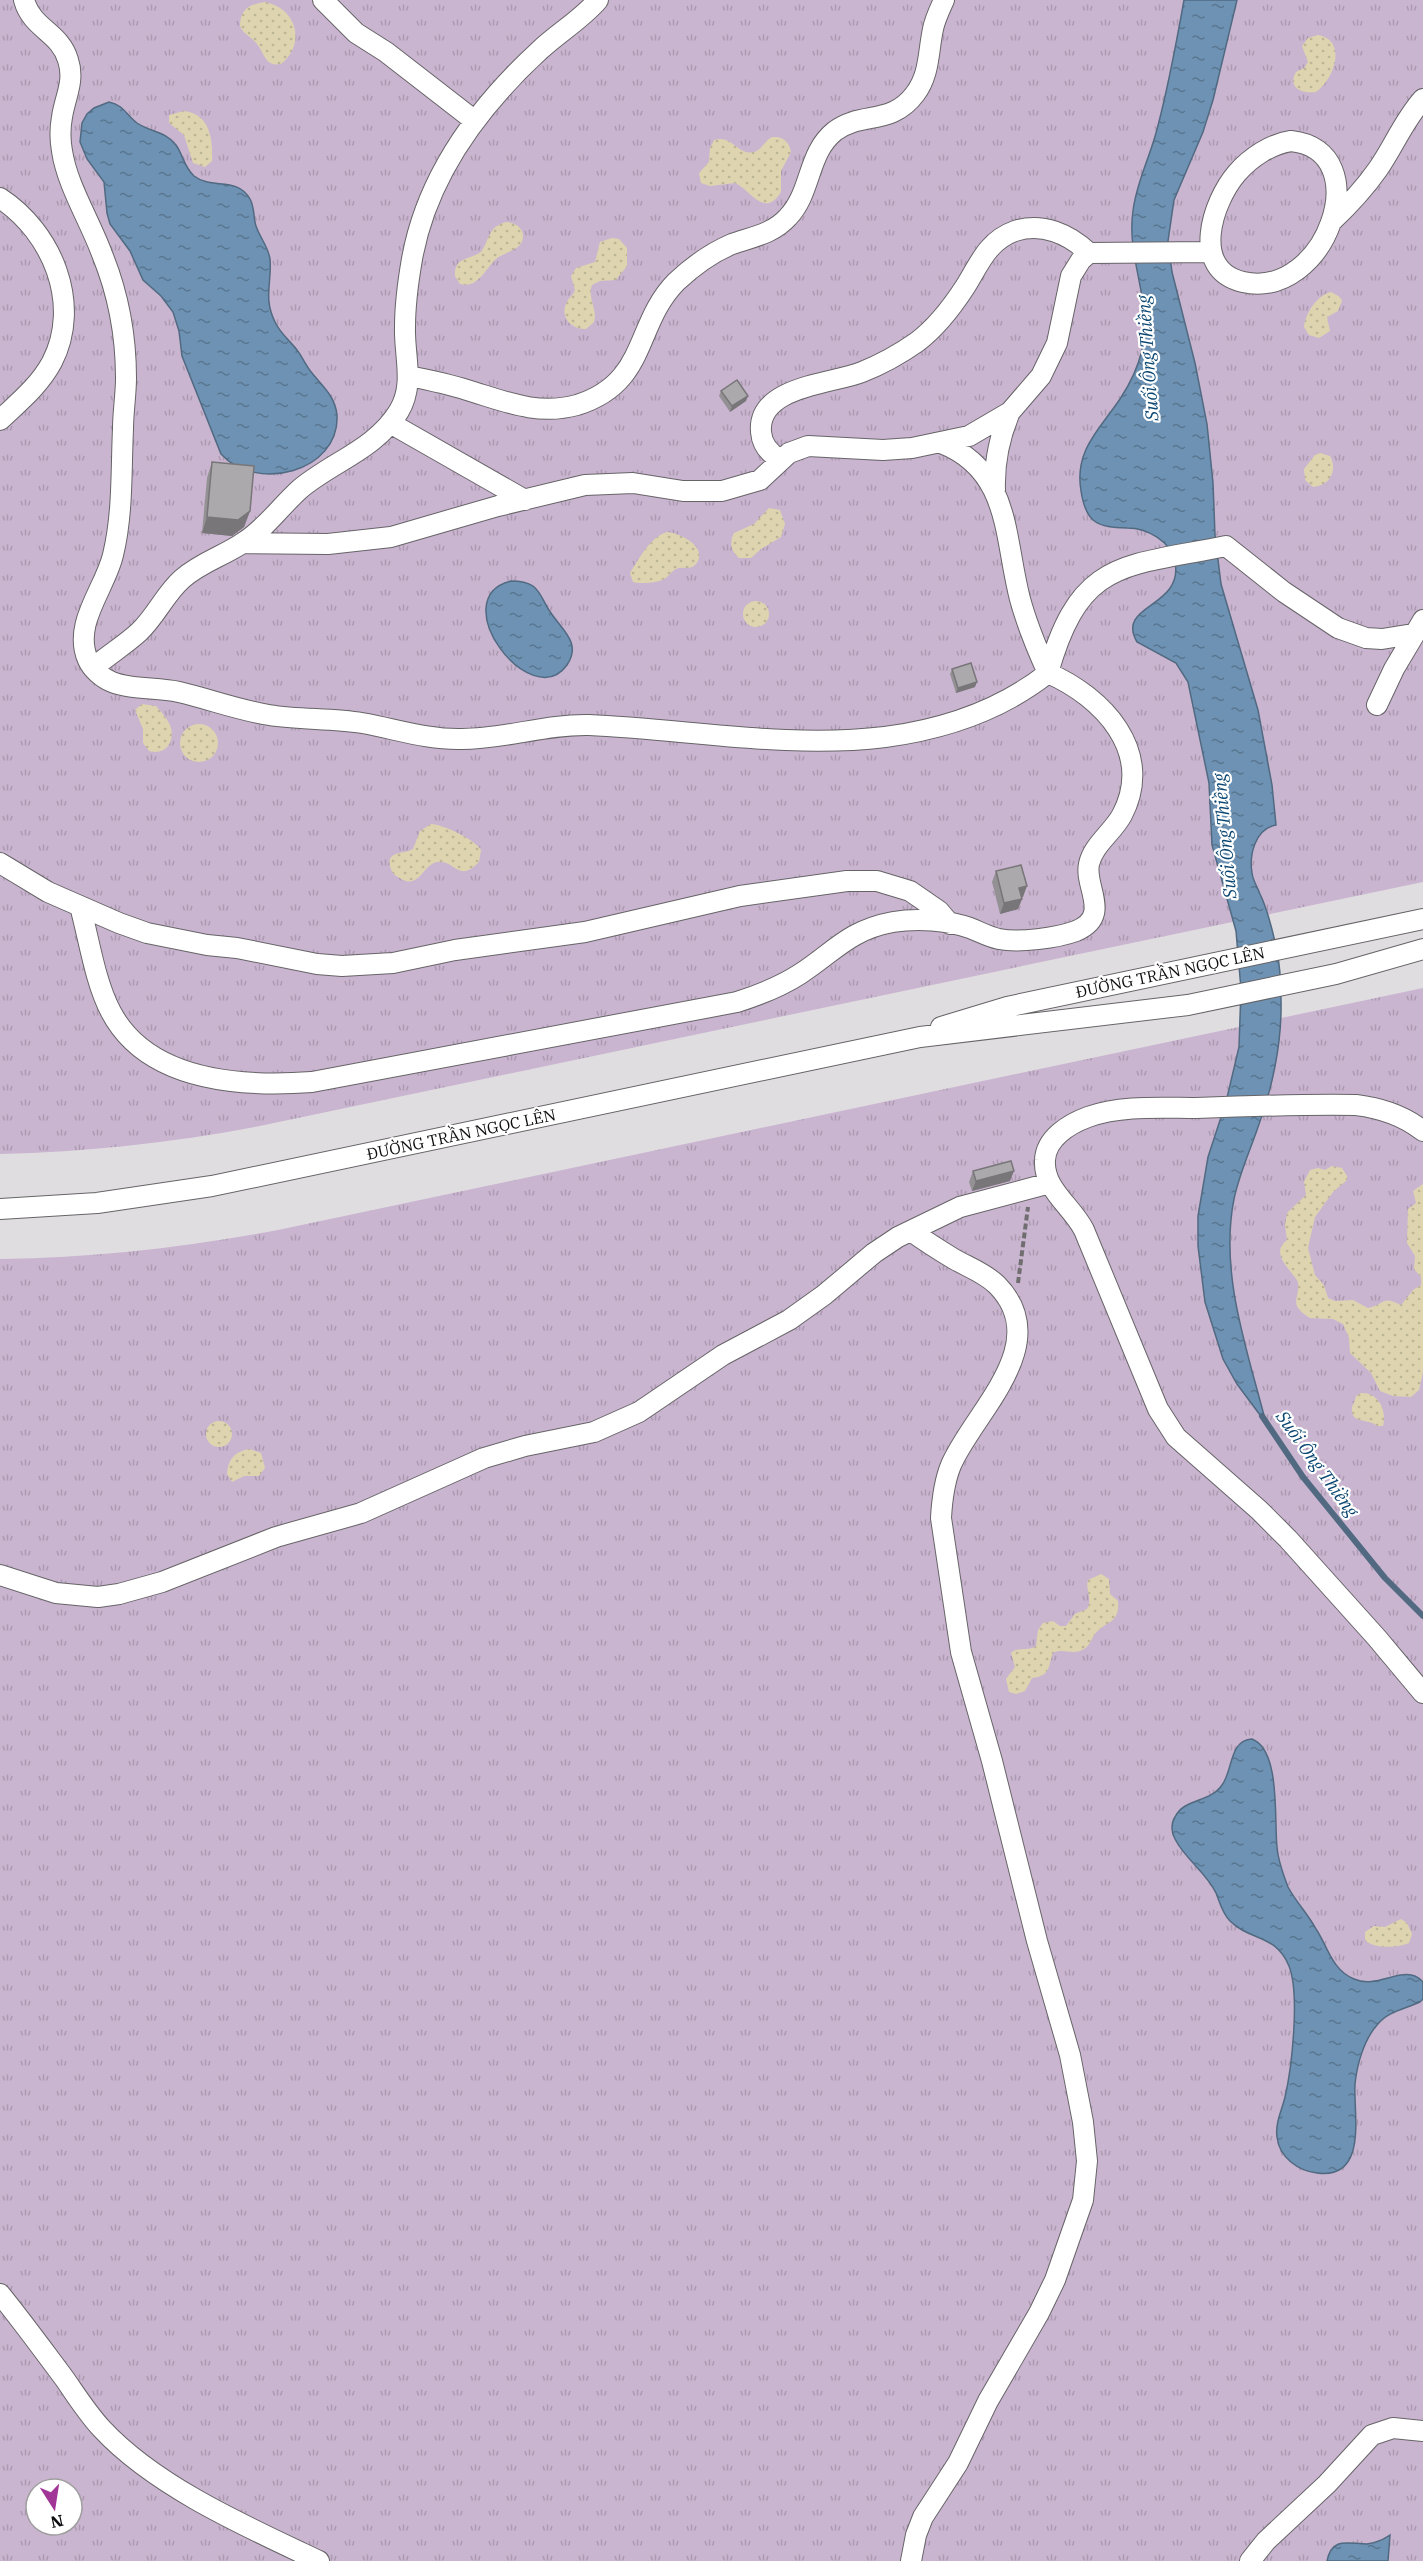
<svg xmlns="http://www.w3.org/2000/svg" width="1423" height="2561" viewBox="0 0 1423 2561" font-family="'IBM Plex Serif',serif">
<defs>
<pattern id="grass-tufts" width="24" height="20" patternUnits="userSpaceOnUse" patternTransform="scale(1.5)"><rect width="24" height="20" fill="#cab5d0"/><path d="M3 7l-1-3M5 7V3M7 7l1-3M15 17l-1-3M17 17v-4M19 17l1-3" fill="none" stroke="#ac9ab1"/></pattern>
<pattern id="sand-dots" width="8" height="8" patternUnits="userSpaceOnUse" patternTransform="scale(1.5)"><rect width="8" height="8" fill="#ded5b0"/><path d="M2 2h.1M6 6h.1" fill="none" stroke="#bdb696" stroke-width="1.8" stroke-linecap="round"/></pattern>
<pattern id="water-ripples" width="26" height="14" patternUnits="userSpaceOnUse" patternTransform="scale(1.5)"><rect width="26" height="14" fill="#6e92b3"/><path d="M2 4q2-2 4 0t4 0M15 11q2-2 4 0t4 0" fill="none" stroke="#597690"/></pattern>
</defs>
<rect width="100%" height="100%" fill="#e0dde1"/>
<path fill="url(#grass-tufts)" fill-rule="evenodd" d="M 0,0 L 1423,0 L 1423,882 L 255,1127 C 170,1143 86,1152 0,1154 Z
M 1423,988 L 1423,2561 L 0,2561 L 0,1259 C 94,1258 186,1247 278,1230 ZM 36,2489 L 72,2489 L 72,2525 L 36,2525 Z"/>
<path fill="url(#sand-dots)" d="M 265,2 C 296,8 307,43 281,64 C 265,67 265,54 257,44 C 251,36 244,35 240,26 C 240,9 250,4 265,2 Z
M 1318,35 C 1348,40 1334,80 1316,92 C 1302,94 1287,88 1296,72 L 1304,68 L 1308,62 L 1302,46 L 1308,38 Z
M 184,111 C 210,114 213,139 212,161 L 205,167 L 193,163 L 184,135 L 169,123 L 169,115 Z
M 772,137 C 783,136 789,141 791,152 L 781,171 L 781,192 C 764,219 751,190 735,183 L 710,186 L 701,183 L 699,173 L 709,162 L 710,148 L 714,140 C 732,134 738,156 754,152 C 762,150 764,141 772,137 Z
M 507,222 C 513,223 519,225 522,231 C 528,250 505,251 496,259 C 485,269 478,289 460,284 L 455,276 C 454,257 469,260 481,252 C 490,239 488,226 507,222 Z
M 612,238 L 619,239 L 627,248 L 627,266 L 616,280 L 600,281 L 592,285 C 587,298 598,309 594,322 L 586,329 C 571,330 559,316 567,302 C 569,297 573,296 575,290 L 571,276 L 576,268 L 595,262 L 600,242 Z
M 1331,292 L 1340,297 L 1342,301 L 1338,311 L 1327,317 L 1330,331 L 1319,338 L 1309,335 L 1304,327 C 1305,314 1317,295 1331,292 Z
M 1320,453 L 1330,456 C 1338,470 1330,486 1313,487 L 1305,480 L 1304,469 L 1315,455 Z
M 769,508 L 780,510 L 785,524 L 781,537 L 761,549 L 751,558 L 739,558 C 731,551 729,543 734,533 L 754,524 Z
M 667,532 C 680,533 709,547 696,564 C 691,570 685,567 679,568 C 672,569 670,576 664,579 C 658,583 639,584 633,582 L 630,573 C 639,559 650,537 667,532 Z
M743 614a13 13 0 1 1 26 0a13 13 0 1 1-26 0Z
M 142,704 L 156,706 C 161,712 167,718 170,725 C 176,741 166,756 149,751 L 143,743 L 143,729 L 135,710 Z
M180 743a19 19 0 1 1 38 0a19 19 0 1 1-38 0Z
M 431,824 C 442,824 476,840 481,850 L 479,862 C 458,884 455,859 437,862 C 423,864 419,892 398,877 C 394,875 391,871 390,866 C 386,851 405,854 413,849 L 420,831 Z
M 1332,1166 L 1342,1168 L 1347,1176 L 1347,1180 L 1333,1192 L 1315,1217 L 1308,1248 L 1315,1275 L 1324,1285 L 1328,1298 L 1335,1301 L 1353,1300 L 1368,1308 C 1386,1304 1381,1295 1401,1305 L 1413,1290 L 1421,1285 L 1421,1277 L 1414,1269 L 1415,1256 L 1407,1243 L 1408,1209 L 1416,1203 L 1413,1191 L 1423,1184 L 1423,1372 L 1419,1390 L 1411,1397 L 1393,1396 L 1380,1391 L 1371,1373 L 1350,1353 L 1349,1338 L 1343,1324 L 1333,1319 L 1310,1318 C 1287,1304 1300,1300 1298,1282 C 1291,1269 1269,1254 1287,1240 L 1285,1225 L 1287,1213 L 1306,1195 L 1304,1182 L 1310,1170 L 1318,1168 L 1325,1170 Z
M 1361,1393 C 1379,1392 1387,1411 1383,1426 L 1377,1426 C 1370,1419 1353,1423 1352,1412 C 1351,1406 1355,1402 1356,1396 Z
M206 1434a13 13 0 1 1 26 0a13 13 0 1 1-26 0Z
M 250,1449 L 261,1453 L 265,1468 L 259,1476 L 244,1476 L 232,1482 L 227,1474 C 228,1459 235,1451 250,1449 Z
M 1101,1574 L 1109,1579 L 1110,1594 L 1118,1601 C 1120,1624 1106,1620 1095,1634 C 1090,1641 1090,1647 1080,1651 C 1071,1654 1061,1648 1053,1653 C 1048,1666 1051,1676 1032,1678 L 1025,1691 L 1016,1694 L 1009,1692 L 1006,1679 L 1015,1667 L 1011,1653 C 1018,1646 1028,1652 1036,1646 L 1038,1630 L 1043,1623 L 1053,1621 L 1060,1626 L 1066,1626 L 1075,1614 L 1087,1609 C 1093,1598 1085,1591 1088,1580 Z
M 1401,1919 L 1407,1923 L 1412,1934 L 1409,1943 C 1398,1948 1373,1949 1365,1940 L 1365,1932 L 1374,1926 L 1385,1927 Z"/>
<path fill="url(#water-ripples)" stroke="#516a82" stroke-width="1.5" d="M 1184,0 L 1237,0 L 1213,100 L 1203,132 L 1174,200 L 1168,241 L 1172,272 L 1195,363 L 1207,424 L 1213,483 L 1215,535 L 1221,584 L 1258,710 L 1272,785 L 1276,825 C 1255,829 1249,855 1252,873 C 1253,881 1257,886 1260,894 C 1268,910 1272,929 1276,946 C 1280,964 1281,983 1281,1001 C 1282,1043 1272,1090 1257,1130 C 1249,1153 1239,1175 1234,1199 C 1219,1274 1248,1352 1266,1423 L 1237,1384 L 1223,1359 L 1205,1302 L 1198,1246 L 1198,1216 L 1208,1157 L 1226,1102 L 1239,1047 L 1241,989 L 1236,931 L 1212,845 L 1209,783 L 1188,682 L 1176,663 L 1137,642 C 1115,604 1184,608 1175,562 C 1171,541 1147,528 1127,528 C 1098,527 1086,524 1081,491 C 1074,450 1100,429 1120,399 C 1130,384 1138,367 1142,350 C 1153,301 1126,259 1133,211 C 1136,184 1149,159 1156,133 C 1168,89 1176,45 1184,0 Z
M 109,102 C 124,105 126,115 137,123 C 150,132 165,131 176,145 C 183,155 184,167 194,176 C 212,190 237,176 250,199 C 255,208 253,217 256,226 C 260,238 268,246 270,259 C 272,283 263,298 275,322 C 280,333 290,341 297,350 C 303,358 306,366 312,373 C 323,387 335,396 337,415 C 340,472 256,493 221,454 L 182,356 L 179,331 L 173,312 L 161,296 L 143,280 L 130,251 L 110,224 L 107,213 L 104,182 L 87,159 L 80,142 L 82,123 L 87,114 L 94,108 Z
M 511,581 C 519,581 527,582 533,586 C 542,593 544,604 551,613 C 562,630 582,643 567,665 C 531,715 443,598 511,581 Z
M 1252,1739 C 1281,1750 1274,1821 1277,1847 C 1278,1860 1283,1874 1288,1887 C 1296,1902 1308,1914 1316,1929 C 1328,1947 1332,1970 1354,1979 C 1379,1990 1405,1962 1423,1982 L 1423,1999 L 1420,2002 C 1405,2009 1388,2011 1377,2025 C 1364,2040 1357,2064 1355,2084 C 1353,2112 1369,2180 1317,2173 C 1298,2171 1279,2157 1277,2137 C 1275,2123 1282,2110 1285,2097 C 1292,2067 1300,1994 1289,1966 C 1276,1934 1250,1941 1230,1921 C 1222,1913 1220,1903 1216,1893 C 1206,1872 1185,1859 1175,1839 C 1171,1832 1171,1823 1175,1817 C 1184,1798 1210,1803 1222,1785 C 1233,1771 1229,1740 1252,1739 Z
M 1390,2535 L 1388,2561 L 1327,2561 C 1332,2536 1349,2544 1367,2544 C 1376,2543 1383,2540 1390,2535 Z"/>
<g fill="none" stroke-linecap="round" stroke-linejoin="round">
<path stroke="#516a82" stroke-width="6" d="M 1262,1416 L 1303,1477 L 1385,1578 L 1423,1616"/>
<defs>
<path id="minor" d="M 24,0 C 32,29 60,32 68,60 C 75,81 65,97 62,117 C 60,128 60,140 62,151 C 67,185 90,221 102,254 C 118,293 126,336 126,378 C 126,395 123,412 123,429 C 121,471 123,514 113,555 C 105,589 72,624 88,660 C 92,669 102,678 112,682 C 132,690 157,687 179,692 C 209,699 238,710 269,715 C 300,720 331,718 362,723 C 396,729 428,740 462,739 C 505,739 546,724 589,725 C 686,729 787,749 885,737 C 945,729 1000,711 1048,673 C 1103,697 1155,752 1122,815 C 1113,832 1093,845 1089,864 C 1084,887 1112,916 1076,931 C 1057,938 1019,943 999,939 C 989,937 980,932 970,928 C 947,920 917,918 893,922 C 849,930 834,952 800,974 C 780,987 759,995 737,1002 L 312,1082 C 243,1087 148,1082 111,1012 C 95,982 89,939 80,906
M 323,0 L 356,33 L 386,52 L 475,121
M 1291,141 C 1379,150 1326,301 1243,282 C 1190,270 1212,202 1237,173 C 1251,157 1271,144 1291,141 Z
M 0,198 C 52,232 82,304 52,362 C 39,386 19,402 0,420
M 1331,222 C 1348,206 1364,189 1378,169 C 1394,146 1404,120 1423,99
M 409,376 C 429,380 448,384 467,390 C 504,401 537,416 577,405 C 648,383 634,325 676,282 C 692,267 711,253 732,244 C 752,237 773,234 788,217 C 812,192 807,153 835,131 C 862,111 891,126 915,94 C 930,74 928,52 933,29 C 935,19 940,9 944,0
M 390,423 L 525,500
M 941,443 C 1011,470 1004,538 1020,599 C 1027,625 1037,649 1048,673
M 781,460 C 770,454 762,445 761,432 C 757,386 832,384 862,372 C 882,364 900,354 917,342 C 937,327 952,307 965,287 C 979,265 987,241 1015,231 C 1042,222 1069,234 1089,253
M 995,490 C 994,462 999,438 1010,412
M 243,543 L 328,544 L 391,537 L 498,506 L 585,485 L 633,483 L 683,491 L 722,491 L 760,480 L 789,453 L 808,446 L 883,450 L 912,448 L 969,436 L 1010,412 L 1041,376 L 1057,343 L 1071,276 L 1081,260 L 1089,253 L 1211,252
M 93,668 C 108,655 125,645 139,632 C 156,616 165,594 182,579 C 201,562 224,556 244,542 C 266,528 281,506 300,489 C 332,462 376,449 399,411 C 415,384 404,356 405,327 C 405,304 408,282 412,259 C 427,175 478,107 540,50 C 558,33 582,19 598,0
M 1048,673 C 1080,558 1124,567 1226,546 L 1284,592 L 1338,628 L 1366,638 L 1382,639 L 1413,634
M 1377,705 L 1394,669 L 1423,620
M 0,863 L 48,892 L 119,923 L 147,933 L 207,945 L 237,948 L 317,964 L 342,966 L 393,963 L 455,950 L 585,932 L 740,896 L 847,881 L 877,881 L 910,891 L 939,911 L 950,924
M 941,1027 L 1007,1007 L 1423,919
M 1423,1131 C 1403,1115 1381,1108 1356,1105 C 1303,1104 1249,1106 1196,1108 C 1161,1108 1121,1105 1088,1117 C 1069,1124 1046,1138 1045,1160 C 1043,1189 1072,1206 1084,1230 L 1158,1409 L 1176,1437 L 1259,1510 L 1288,1539 L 1377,1638 L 1423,1693
M 0,1209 L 97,1203 L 212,1186 L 920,1037 L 1188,1005 L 1336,974 L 1423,949
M 0,1575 L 56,1593 L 98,1597 L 119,1594 L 162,1582 L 276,1537 L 361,1513 L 484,1458 L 525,1446 L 594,1432 L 639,1412 L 723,1355 L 789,1320 L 824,1295 L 874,1253 L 898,1237 L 960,1207 L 1050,1183
M 0,2294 C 22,2321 43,2350 64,2378 C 76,2395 87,2413 102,2429 C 156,2487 247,2527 319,2561
M 911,2561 L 916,2535 L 923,2517 L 958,2463 L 988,2401 L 1039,2313 L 1055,2280 L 1083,2200 L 1087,2161 L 1083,2122 L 1070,2055 L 1037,1941 L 992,1761 L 961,1652 L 941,1518 C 942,1500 944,1482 951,1465 C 974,1412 1055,1344 997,1285 C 985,1273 968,1267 954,1259 C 939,1250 925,1241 911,1231
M 1250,2561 L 1266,2541 L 1327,2484 L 1372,2435 L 1393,2428 L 1423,2431"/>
</defs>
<use href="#minor" stroke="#676468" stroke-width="22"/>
<path stroke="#706e71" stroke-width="4" stroke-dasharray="6 3" stroke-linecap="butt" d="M 1018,1283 L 1028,1207"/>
<use href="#minor" stroke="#fff" stroke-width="20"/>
</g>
<path fill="#949195" d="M 721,391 L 746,401 L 730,412 L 719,396 Z
M 212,462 L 250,511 L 244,527 L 232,536 L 202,533 L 207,478 Z
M 952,669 L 975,687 L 956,693 L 950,674 Z
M 996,871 L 1023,897 L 1021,897 L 1022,899 L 1018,909 L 1000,914 L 992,882 Z
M 973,1171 L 1010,1181 L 972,1191 L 969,1182 Z"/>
<path fill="#787679" d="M 748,396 L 746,401 L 730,412 L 732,406 Z
M 250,511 L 244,527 L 232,536 L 202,533 L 207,517 Z
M 977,682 L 975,687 L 956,693 L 958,688 Z
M 1027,886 L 1023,897 L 1015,899 L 1019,888 Z
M 1022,899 L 1018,909 L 1000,914 L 1004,903 Z
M 1014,1171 L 1010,1181 L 972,1191 L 976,1181 Z"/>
<path fill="#aca9ad" stroke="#787679" stroke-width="1.5" d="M 737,380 L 748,396 L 732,406 L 721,391 Z
M 212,462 L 254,466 L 250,511 L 238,520 L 207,517 Z
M 971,663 L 977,682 L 958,688 L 952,669 Z
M 1021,865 L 1027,886 L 1019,888 L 1022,899 L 1004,903 L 996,871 Z
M 1011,1161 L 1014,1171 L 976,1181 L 973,1171 Z"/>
<g text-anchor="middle" stroke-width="4.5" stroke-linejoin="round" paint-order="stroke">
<g font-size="16" fill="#0e0d0f" stroke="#fff">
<text transform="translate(1170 972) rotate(-12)" y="6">ĐƯỜNG TRẦN NGỌC LÊN</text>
<text transform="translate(461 1134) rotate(-12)" y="6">ĐƯỜNG TRẦN NGỌC LÊN</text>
</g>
<g font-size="18" font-style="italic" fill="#094672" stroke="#fff">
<text transform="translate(1148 358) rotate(-94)" y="6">Suối Ông Thiềng</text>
<text transform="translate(1225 836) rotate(-95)" y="6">Suối Ông Thiềng</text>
<text transform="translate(1317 1464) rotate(54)" y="6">Suối Ông Thiềng</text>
</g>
</g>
<g transform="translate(54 2507) rotate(168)"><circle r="28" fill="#ffffff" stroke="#9f9e9f" stroke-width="1.5"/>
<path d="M0-4.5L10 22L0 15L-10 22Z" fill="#a13697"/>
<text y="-9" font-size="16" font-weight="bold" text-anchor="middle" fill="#0e0d0f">N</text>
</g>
</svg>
